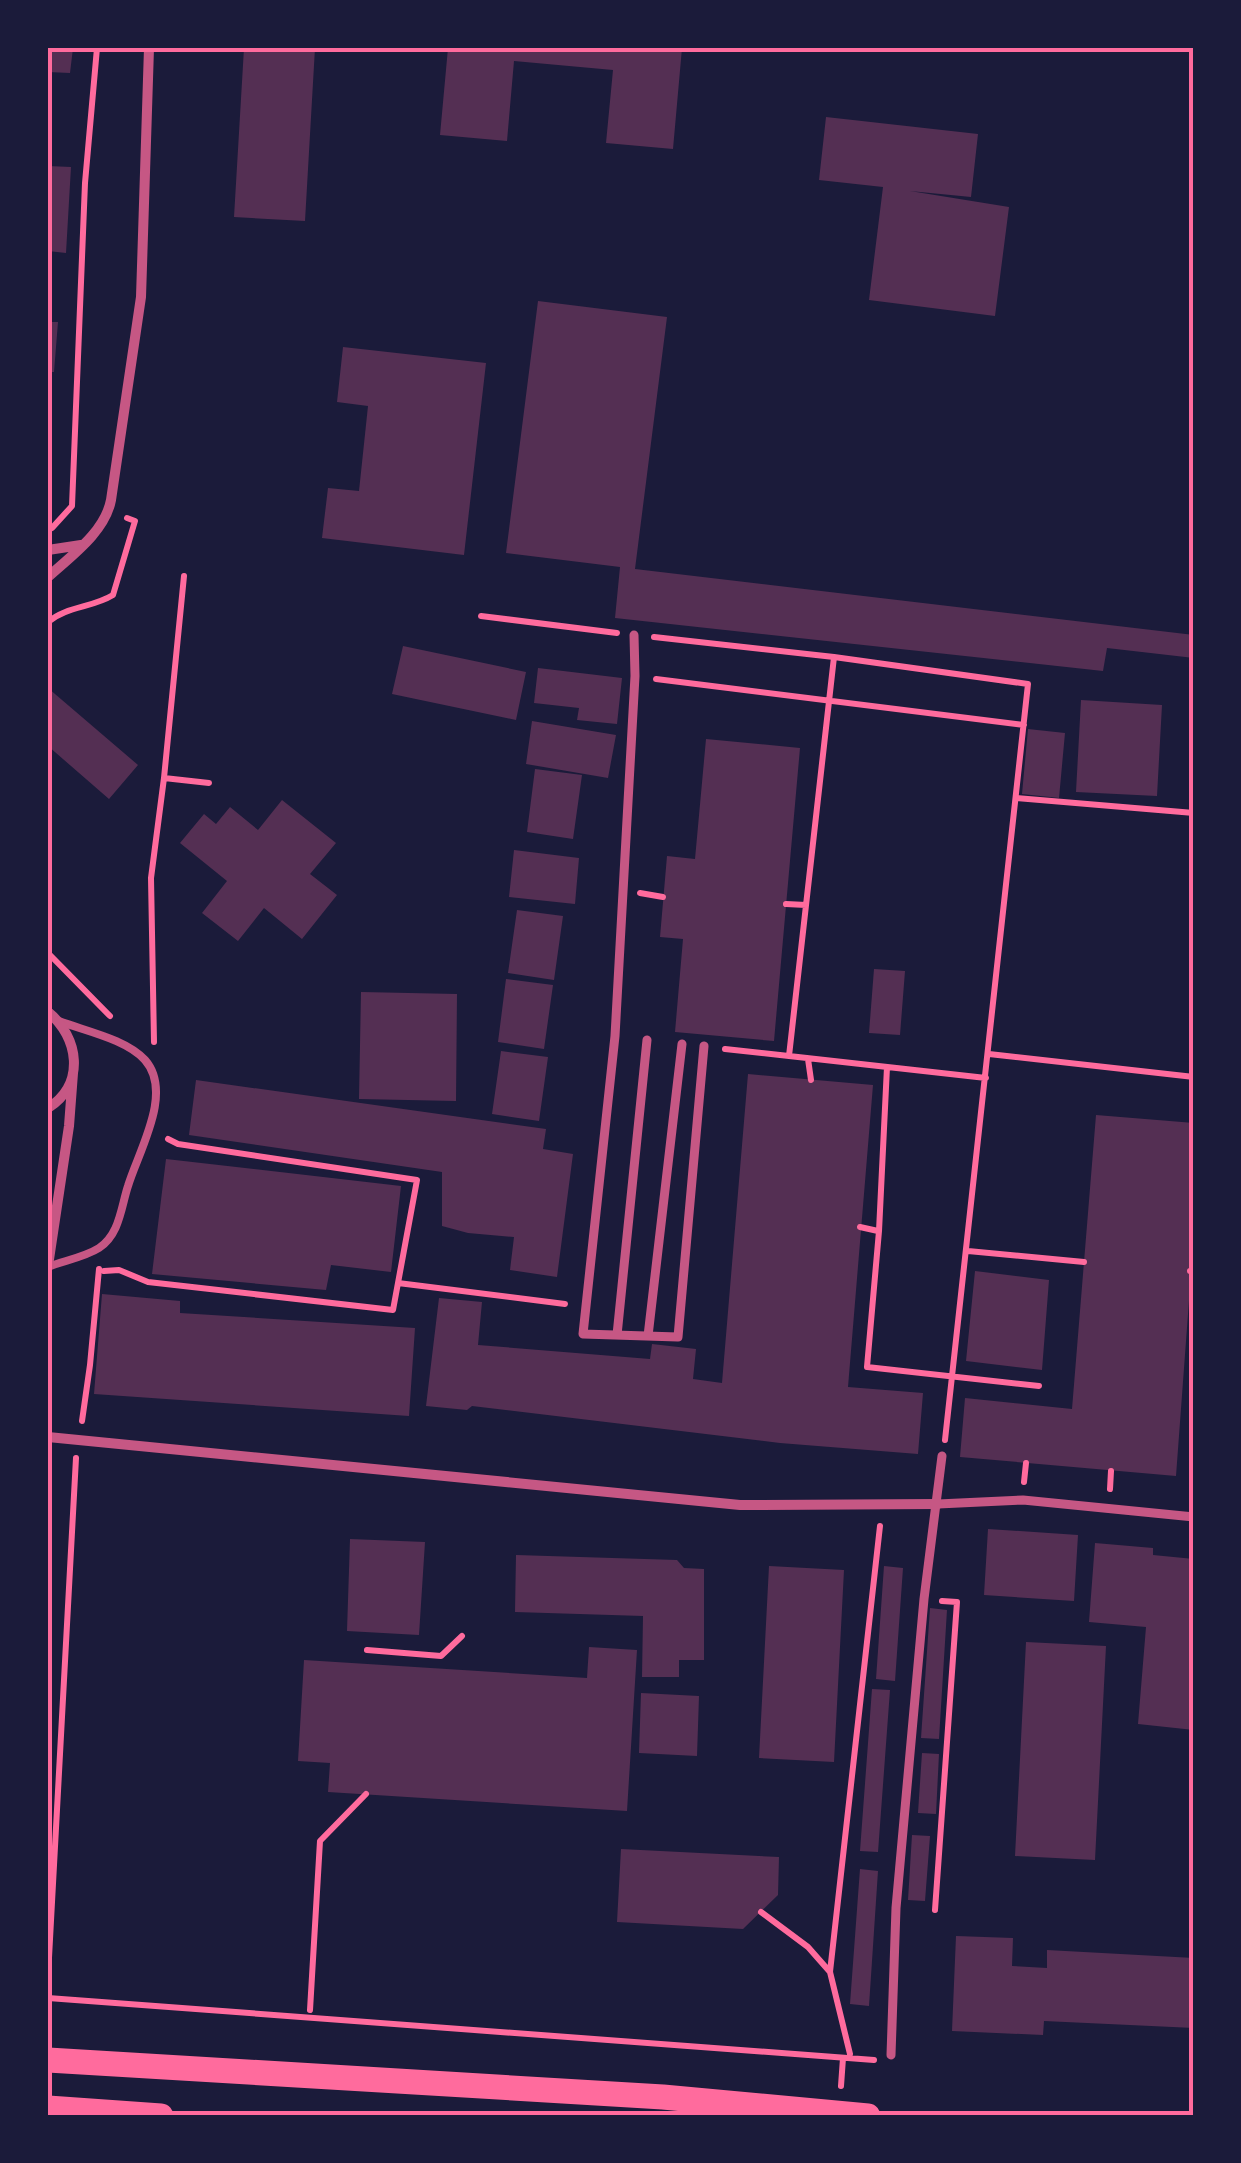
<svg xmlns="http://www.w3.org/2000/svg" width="1241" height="2163" viewBox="0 0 1241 2163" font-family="'Roboto Serif',serif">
<rect width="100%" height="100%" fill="#1b1b3a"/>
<path fill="#542f53" d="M 48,48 L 73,48 L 70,73 L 48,72 Z
M 244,48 L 315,48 L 305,221 L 234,217 Z
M 448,48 L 682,48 L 673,149 L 606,143 L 613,70 L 514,61 L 507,141 L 440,135 Z
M 826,117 L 978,134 L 971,197 L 910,191 L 1009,207 L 995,316 L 869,300 L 883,187 L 819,180 Z
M 48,166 L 71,167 L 66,253 L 48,251 Z
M 538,301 L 667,317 L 635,569 L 1194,635 L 1194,658 L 1107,648 L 1103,671 L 615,618 L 620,567 L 506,553 Z
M 48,322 L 58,322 L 54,372 L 48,372 Z
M 343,347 L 486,363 L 464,555 L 322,538 L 328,488 L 359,491 L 368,406 L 337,402 Z
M 403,646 L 526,672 L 516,720 L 392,694 Z
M 538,668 L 622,678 L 617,724 L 577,720 L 579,708 L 534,703 Z
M 48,688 L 138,765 L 109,799 L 48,746 Z
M 1081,700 L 1162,705 L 1157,796 L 1076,792 Z
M 532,721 L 616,735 L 608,778 L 526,764 Z
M 1028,729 L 1065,733 L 1059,798 L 1022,794 Z
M 706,739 L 800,748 L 774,1041 L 675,1032 L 683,939 L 660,937 L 667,856 L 695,859 Z
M 535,769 L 582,775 L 573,839 L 527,832 Z
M 282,800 L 336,843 L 310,874 L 337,895 L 302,939 L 264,908 L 238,941 L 202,913 L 227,881 L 180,843 L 204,814 L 216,824 L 230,807 L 258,830 Z
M 514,850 L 579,858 L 575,904 L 509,897 Z
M 517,910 L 563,916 L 554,980 L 508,973 Z
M 874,969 L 905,971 L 900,1035 L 869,1033 Z
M 506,979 L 553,985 L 544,1049 L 498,1042 Z
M 361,992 L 457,994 L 456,1101 L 359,1099 Z
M 501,1051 L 548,1057 L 539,1121 L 492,1114 Z
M 748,1074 L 873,1085 L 848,1387 L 923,1393 L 918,1454 L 780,1443 L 472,1406 L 467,1410 L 426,1406 L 439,1298 L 482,1302 L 478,1345 L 650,1359 L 652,1344 L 696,1349 L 693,1379 L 722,1383 Z
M 196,1080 L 546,1129 L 543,1149 L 573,1154 L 557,1277 L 510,1270 L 514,1237 L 468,1233 L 442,1226 L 442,1172 L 189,1135 Z
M 1096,1115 L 1194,1123 L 1194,1233 L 1176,1476 L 960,1457 L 965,1398 L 1072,1409 Z
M 166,1159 L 401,1186 L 391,1272 L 331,1265 L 326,1290 L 152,1274 Z
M 975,1271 L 1049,1280 L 1042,1370 L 966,1361 Z
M 102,1294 L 180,1301 L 180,1313 L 415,1328 L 409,1416 L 94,1394 Z
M 988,1529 L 1078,1535 L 1074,1601 L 984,1595 Z
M 350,1539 L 425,1542 L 419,1635 L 347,1631 Z
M 1095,1543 L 1153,1548 L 1153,1555 L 1194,1559 L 1194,1730 L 1138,1724 L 1146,1627 L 1089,1622 Z
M 516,1555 L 677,1560 L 684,1568 L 704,1569 L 704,1660 L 679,1660 L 679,1677 L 642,1677 L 643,1616 L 515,1612 Z
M 769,1566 L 844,1570 L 834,1762 L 759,1758 Z
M 884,1566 L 903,1568 L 895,1681 L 876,1679 Z
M 930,1608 L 947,1610 L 939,1739 L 921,1738 Z
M 1026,1642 L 1106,1646 L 1095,1860 L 1015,1856 Z
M 589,1647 L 637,1650 L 627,1811 L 328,1792 L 330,1763 L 298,1761 L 304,1660 L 587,1678 Z
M 872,1689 L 890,1690 L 878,1852 L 860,1851 Z
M 641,1693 L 699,1696 L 697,1756 L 639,1753 Z
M 922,1753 L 939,1754 L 936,1814 L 918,1813 Z
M 912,1835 L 930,1836 L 925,1901 L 908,1900 Z
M 621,1849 L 779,1857 L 778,1895 L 743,1929 L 617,1922 Z
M 860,1869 L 878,1871 L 869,2006 L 850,2004 Z
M 956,1936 L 1013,1938 L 1012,1966 L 1047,1968 L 1047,1950 L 1194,1958 L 1194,2028 L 1044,2021 L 1043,2035 L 952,2031 Z"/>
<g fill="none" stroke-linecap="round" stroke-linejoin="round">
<path stroke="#ff6b9d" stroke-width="6" d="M 52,528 L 72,506 L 85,183 L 97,48
M 481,616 L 617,633
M 48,622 C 67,606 92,608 113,595 L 135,521 L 127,518
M 654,637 L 834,657 L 1028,684 L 945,1440
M 834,657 L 789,1056 L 986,1078
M 656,679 L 1024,725
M 164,778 L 209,783
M 1016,798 L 1194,813
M 640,893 L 663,897
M 786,904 L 806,905
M 48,953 L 110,1016
M 154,1042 L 151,878 L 164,778 L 184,576
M 725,1049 L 789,1056
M 989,1054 L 1194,1077
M 808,1059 L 811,1080
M 887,1067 L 879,1231 L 867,1367 L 1039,1386
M 860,1227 L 878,1231
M 968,1251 L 1084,1262
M 104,1271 L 119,1270 L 148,1282 L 393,1310 L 417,1180 L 178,1144 L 168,1139
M 1190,1271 L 1194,1271
M 398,1283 L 565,1304
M 82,1421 L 90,1365 L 99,1269
M 1024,1482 L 1026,1463
M 1110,1489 L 1111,1471
M 367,1650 L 441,1656 L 462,1636
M 935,1910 L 957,1602 L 942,1601
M 761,1912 L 808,1947 L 830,1972
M 48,1976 L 76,1458
M 48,1998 L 874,2060
M 310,2010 L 320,1841 L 366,1794
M 850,2054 L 830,1972 L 880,1526
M 841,2086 L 843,2058"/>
<path stroke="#c65784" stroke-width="8" d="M 48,1267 C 63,1261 85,1257 99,1248 C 120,1234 121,1207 128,1186 C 138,1152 174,1093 145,1060 C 126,1039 85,1031 59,1021"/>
<path stroke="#c65784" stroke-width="9" d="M 634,635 L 635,676 L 615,1036 L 583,1334 L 678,1337 L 704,1046
M 617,1335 L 647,1040
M 648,1336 L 682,1044
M 938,1504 L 1023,1500 L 1194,1517
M 891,2055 L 896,1908 L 924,1599 L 942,1456"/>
<path stroke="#c65784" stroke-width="10" d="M 48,550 L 81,545
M 48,577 C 71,556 105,532 111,500 L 141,297 L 149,48
M 48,1012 C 79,1037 86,1084 48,1108
M 48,1266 L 69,1126 L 73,1073
M 48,1437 L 740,1505 L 938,1504"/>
<path stroke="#ff6b9d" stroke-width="25" d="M 48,2060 L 663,2097 L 868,2116
M 48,2108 L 161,2116"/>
</g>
<rect width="1241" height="2163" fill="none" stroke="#1b1b3a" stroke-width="100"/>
<rect x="50" y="50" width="1141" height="2063" fill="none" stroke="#ff6b9d" stroke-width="4"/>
</svg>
